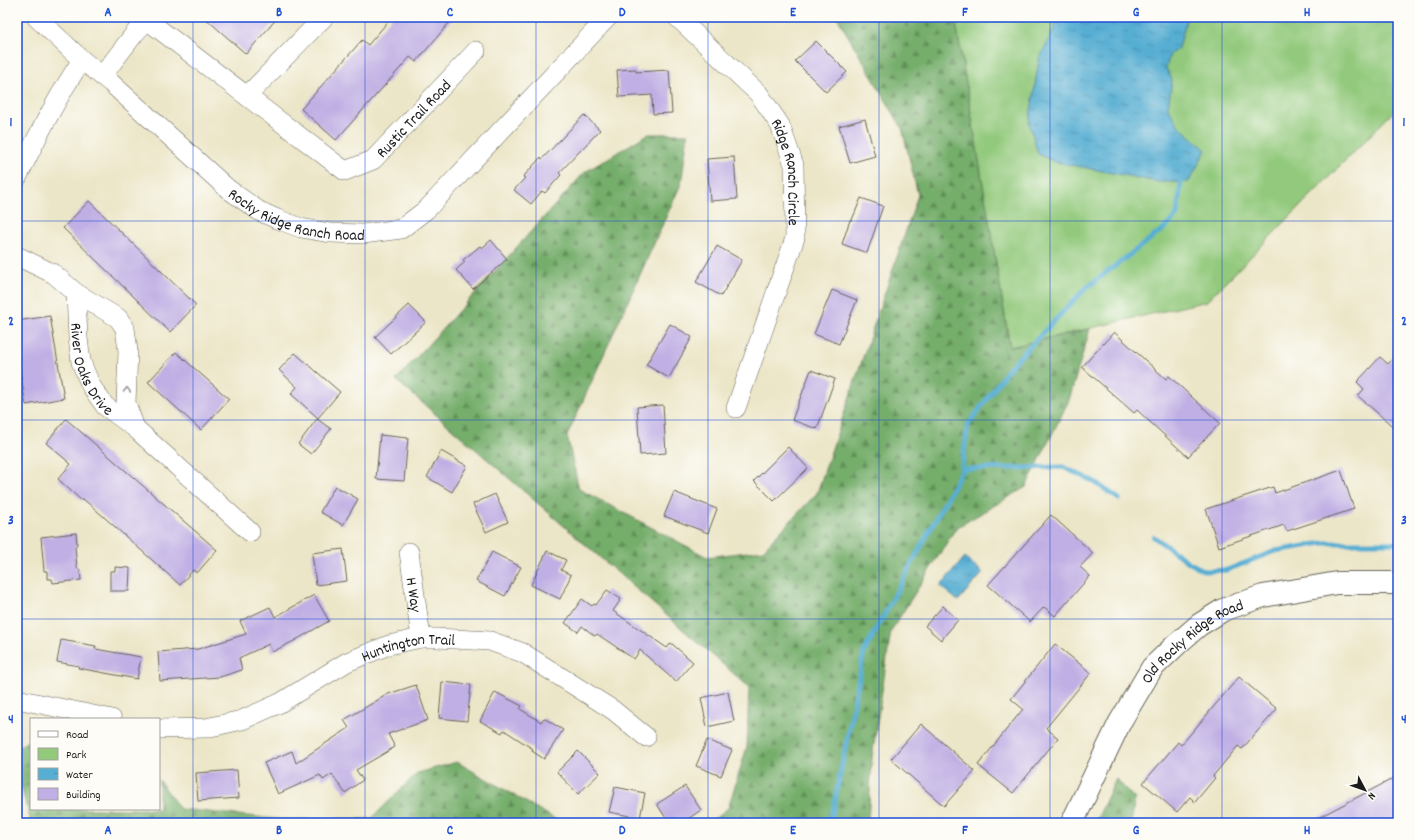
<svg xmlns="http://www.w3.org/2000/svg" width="1415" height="840" viewBox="0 0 1415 840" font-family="Dekko,sans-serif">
<defs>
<pattern id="forest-firs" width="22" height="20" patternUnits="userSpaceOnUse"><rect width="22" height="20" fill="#75ad6b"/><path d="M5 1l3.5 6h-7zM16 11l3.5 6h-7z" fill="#5f8c57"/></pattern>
<pattern id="water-ripples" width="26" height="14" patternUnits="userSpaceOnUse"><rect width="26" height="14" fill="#56aed3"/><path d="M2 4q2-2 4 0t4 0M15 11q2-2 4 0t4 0" fill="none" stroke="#468daa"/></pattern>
</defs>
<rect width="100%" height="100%" fill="#fdfcf7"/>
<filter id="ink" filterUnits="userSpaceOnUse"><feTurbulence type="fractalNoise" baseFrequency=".025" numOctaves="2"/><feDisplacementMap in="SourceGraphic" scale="8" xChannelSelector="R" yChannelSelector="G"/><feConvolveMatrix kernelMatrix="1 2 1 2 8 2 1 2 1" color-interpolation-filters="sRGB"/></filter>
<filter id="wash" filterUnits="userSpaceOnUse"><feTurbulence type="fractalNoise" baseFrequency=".012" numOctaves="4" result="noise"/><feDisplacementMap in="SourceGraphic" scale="16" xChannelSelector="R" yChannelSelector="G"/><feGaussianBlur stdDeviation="0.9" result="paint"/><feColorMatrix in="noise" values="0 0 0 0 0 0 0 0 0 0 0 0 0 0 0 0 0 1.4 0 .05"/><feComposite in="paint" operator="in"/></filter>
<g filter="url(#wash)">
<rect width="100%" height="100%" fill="#ece6c8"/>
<path fill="#92c97b" stroke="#57724c" d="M 955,17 L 1398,17 L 1398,107 L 1207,301 L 1010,347 Z"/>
<path fill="url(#forest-firs)" stroke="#486444" d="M 837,17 L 955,17 L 1010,347 L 1090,329 L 1069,400 L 1026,487 L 956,528 L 891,631 L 872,757 L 868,823 L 709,823 L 728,808 L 747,747 L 749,687 L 396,380 L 585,172 L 648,134 L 688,134 L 681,184 L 567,436 L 579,489 L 707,557 L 763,550 L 817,493 L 918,195 L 902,128 Z
M 31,739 L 31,809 L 159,809 L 159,780 L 180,809 L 277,819 L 371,819 L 417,773 L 457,762 L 562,823 L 31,823 L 17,771 L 17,748 Z
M 1116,779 L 1135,799 L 1131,823 L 1095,823 Z"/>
<path fill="url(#water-ripples)" stroke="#396578" d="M 1053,17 L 1184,17 L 1186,21 L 1179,48 L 1170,54 L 1166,68 L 1172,80 L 1168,108 L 1179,126 L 1206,150 L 1189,182 L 1158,182 L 1123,175 L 1055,162 L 1038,154 L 1029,123 L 1039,59 L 1054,29 Z
M 965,557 L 983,573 L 958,601 L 940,586 Z"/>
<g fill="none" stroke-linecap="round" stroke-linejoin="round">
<path stroke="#56aed3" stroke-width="5" d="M 962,469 L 1063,467 L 1093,481 L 1119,499
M 1154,537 L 1188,562 L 1205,571 L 1227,570 L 1275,551 L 1323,543 L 1398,543
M 828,823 L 833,810 L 864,652 L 961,472 L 968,425 L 1009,368 L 1086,288 L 1166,227 L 1177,215 L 1181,182"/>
</g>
<g id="blocks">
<path fill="#c0afe4" d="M 204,17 L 278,17 L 246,54 Z
M 392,17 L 454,17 L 416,62 L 410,57 L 336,140 L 301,109 L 362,40 L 368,45 Z
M 816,41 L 847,72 L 826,92 L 795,61 Z
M 636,69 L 636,72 L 669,70 L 672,113 L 653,114 L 652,95 L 619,97 L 617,70 Z
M 584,115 L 600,130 L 559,173 L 561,175 L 545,193 L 542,191 L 531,204 L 514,190 L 525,178 L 523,177 L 541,157 L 542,159 Z
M 865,119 L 875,156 L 850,163 L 839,126 Z
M 734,157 L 737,199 L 710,201 L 707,159 Z
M 861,198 L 883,206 L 867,253 L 842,244 L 850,220 L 852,220 Z
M 89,201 L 196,305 L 170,332 L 63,228 Z
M 491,240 L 507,259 L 473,289 L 456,270 L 465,262 L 463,260 L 480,246 L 482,248 Z
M 717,246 L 742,260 L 721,296 L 696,282 Z
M 832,290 L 857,300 L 839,344 L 814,334 Z
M 409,305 L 426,322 L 391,354 L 375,337 Z
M 50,316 L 64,398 L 26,405 L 17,353 L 17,321 Z
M 670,324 L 692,337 L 669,378 L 646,365 Z
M 1114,332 L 1166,379 L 1169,376 L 1220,423 L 1188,457 L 1137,410 L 1134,413 L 1082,367 Z
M 176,352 L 229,399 L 201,430 L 148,382 Z
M 295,353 L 340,392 L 318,418 L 291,394 L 297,387 L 279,370 Z
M 1398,353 L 1398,431 L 1358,396 L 1364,389 L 1357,382 L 1380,357 L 1388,364 Z
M 811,370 L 835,379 L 817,429 L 792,420 Z
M 663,405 L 666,453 L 640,455 L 637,407 Z
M 66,419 L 217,550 L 197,573 L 193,570 L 180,585 L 95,509 L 83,499 L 82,501 L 58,479 L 71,464 L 46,443 Z
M 317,419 L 331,429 L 311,454 L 298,444 Z
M 380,435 L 408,438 L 404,481 L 376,479 Z
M 788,447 L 808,468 L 774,501 L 754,481 Z
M 441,451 L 467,466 L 452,492 L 427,477 Z
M 1341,470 L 1354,509 L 1287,531 L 1284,525 L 1219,547 L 1206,509 L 1273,487 L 1275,493 Z
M 335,486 L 358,499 L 343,525 L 320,512 Z
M 674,492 L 717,509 L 708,533 L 664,516 Z
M 495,494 L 508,522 L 486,532 L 473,504 Z
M 1051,515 L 1093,553 L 1080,567 L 1090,576 L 1055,616 L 1044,607 L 1030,622 L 988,585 Z
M 76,533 L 77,544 L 75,547 L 77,568 L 80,570 L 81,580 L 53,583 L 52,579 L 47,579 L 47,571 L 44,571 L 41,537 Z
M 343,549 L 347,581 L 316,585 L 312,553 Z
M 547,551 L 566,560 L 561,570 L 571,575 L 560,599 L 531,585 Z
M 492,552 L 521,567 L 505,596 L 476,581 Z
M 115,567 L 130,568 L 129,591 L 110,591 L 110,571 L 115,571 Z
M 607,590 L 621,599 L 613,611 L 667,648 L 671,643 L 693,662 L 676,682 L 640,650 L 634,659 L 597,634 L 595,636 L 582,626 L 578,632 L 565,623 L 582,599 L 592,606 L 594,604 L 596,605 Z
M 314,595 L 329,621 L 294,641 L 272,652 L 269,644 L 239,658 L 242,670 L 220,677 L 160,681 L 158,652 L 198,649 L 246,634 L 240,621 L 270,607 L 275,617 Z
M 943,606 L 958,620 L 941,640 L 925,626 Z
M 61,640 L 96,646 L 95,649 L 141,657 L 137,679 L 78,668 L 79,666 L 57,662 Z
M 1055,644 L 1091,673 L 1046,728 L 1058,738 L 1013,793 L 978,765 L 1023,709 L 1011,699 Z
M 1239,677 L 1277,709 L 1242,749 L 1238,746 L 1213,776 L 1215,778 L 1195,802 L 1190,797 L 1177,812 L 1143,783 L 1178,742 L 1181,745 Z
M 442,682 L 471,685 L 467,721 L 439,718 Z
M 416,685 L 428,720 L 388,734 L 395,747 L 356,770 L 363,780 L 345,793 L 332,774 L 323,780 L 320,775 L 278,794 L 264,763 L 292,751 L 296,763 L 349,728 L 344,720 L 388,694 Z
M 495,692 L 522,706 L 520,709 L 541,722 L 544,718 L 563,730 L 544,759 L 532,751 L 533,749 L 504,730 L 502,733 L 480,721 Z
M 728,692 L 734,721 L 707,727 L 701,698 Z
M 921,724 L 975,771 L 944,806 L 891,759 Z
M 707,740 L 732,750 L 721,776 L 696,766 Z
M 578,751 L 600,773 L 578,794 L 557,772 Z
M 237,770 L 239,798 L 198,801 L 196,773 Z
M 1398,776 L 1398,823 L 1308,823 Z
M 685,786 L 701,810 L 682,823 L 669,823 L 657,804 Z
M 615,787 L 645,793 L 640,818 L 609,812 Z"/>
</g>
</g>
<g filter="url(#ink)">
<use href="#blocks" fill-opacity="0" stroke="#656358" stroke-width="1"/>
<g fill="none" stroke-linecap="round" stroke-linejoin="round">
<defs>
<g id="street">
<path d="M 36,17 L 82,60"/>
<path id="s1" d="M 677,17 L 759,94 L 780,125 L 794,165 L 795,238 L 736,408"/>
<path id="s2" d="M 147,20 L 345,171 L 373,160 L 476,51"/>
<path d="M 102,76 L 135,33 L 150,17"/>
<path d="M 247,96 L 324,17"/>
<path id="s3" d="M 17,178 C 37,137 57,97 82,60 L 111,83 L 228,189 L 259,211 L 277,219 L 301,228 L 330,233 L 363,234 L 401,229 L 427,209 L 608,17"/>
<path d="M 17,256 L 54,274 L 76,293 L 118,318 L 125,328 L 128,351 L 126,403 L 135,428"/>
<path id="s4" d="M 76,293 L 78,338 L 81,362 L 91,386 L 105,406 L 135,428 L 250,532"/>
<path id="s5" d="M 409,552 L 421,638"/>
<path d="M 17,699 L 112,719"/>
<path id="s6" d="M 159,729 L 206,728 L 242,720 L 280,703 L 347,662 L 389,645 L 421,638 L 437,638 L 490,641 L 523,653 L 613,710 L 646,737"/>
</g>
<g id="secondary">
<path id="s7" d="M 1072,823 L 1120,722 L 1152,668 L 1177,644 L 1199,625 L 1223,610 L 1263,596 L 1337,583 L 1398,583"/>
</g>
</defs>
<use href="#street" stroke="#656358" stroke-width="20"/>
<use href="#secondary" stroke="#656358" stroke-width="24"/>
<use href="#street" stroke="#fff" stroke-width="19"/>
<use href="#secondary" stroke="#fff" stroke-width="22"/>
</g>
<defs><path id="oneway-chevron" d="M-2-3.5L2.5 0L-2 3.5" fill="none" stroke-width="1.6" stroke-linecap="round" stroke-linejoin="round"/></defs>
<use stroke="#999" href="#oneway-chevron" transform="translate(127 390) rotate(-88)"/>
</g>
<path fill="none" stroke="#1d4ed8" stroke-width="1" stroke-opacity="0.55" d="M 193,17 L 193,823M 365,17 L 365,823M 536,17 L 536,823M 708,17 L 708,823M 879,17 L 879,823M 1050,17 L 1050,823M 1222,17 L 1222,823M 17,221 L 1398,221M 17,420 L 1398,420M 17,619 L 1398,619"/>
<g text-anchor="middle" stroke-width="3.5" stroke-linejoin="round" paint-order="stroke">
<g font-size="16" fill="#1c1c1c" stroke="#fdfcf7">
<text dy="6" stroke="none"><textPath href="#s2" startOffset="337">Rustic Trail Road</textPath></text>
<text dy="6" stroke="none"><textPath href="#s1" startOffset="198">Ridge Ranch Circle</textPath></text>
<text dy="6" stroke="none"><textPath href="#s3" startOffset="405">Rocky Ridge Ranch Road</textPath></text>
<text dy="6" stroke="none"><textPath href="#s4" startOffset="79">River Oaks Drive</textPath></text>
<text dy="6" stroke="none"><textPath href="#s5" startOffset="43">H Way</textPath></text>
<text dy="6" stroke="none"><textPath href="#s7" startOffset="223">Old Rocky Ridge Road</textPath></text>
<text dy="6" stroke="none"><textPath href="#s6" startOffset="268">Huntington Trail</textPath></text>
</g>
</g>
<rect width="1415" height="840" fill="none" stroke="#fdfcf7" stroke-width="44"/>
<rect x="30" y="718" width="130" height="92" fill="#fdfcf7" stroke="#a3a29f"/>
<rect x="38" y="731" width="20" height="6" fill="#ffffff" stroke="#a3a29f"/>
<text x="66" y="738" font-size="12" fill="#1c1c1c">Road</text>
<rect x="38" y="748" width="20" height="12" fill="#92c97b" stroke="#a3a29f"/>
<text x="66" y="758" font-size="12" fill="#1c1c1c">Park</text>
<rect x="38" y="768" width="20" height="12" fill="url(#water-ripples)" stroke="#a3a29f"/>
<text x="66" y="778" font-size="12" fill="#1c1c1c">Water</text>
<rect x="38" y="788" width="20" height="12" fill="#c0afe4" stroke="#a3a29f"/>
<text x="66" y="798" font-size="12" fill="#1c1c1c">Building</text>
<g transform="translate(1365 790) rotate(131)" stroke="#fdfcf7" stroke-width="3" paint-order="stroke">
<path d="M0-3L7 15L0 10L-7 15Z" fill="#1c1c1c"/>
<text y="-6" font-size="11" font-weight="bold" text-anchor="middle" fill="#1c1c1c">N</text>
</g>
<rect x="22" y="22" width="1371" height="796" fill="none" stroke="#1d4ed8" stroke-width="1.5"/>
<g font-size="13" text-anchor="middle" font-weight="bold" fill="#1d4ed8">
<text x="108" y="16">A</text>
<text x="279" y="16">B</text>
<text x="450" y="16">C</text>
<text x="622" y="16">D</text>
<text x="793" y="16">E</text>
<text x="965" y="16">F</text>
<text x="1136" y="16">G</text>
<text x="1307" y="16">H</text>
<text x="11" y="126">1</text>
<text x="1404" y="126">1</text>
<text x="11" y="325">2</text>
<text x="1404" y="325">2</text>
<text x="11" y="524">3</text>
<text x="1404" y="524">3</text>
<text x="11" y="723">4</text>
<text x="1404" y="723">4</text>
<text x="108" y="834">A</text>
<text x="279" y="834">B</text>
<text x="450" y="834">C</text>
<text x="622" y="834">D</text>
<text x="793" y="834">E</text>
<text x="965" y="834">F</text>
<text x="1136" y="834">G</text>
<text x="1307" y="834">H</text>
</g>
</svg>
